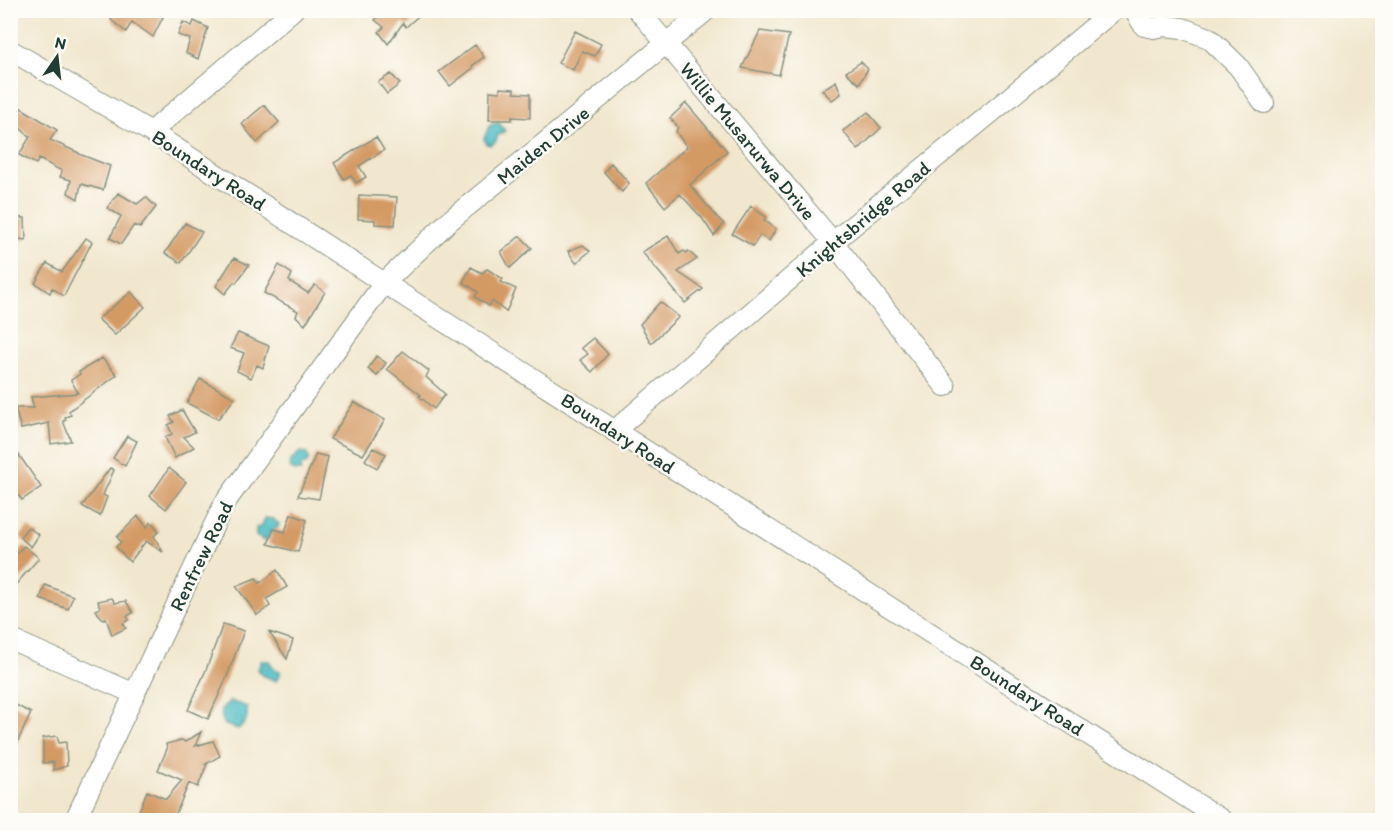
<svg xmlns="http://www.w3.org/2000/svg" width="1393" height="831" viewBox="0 0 1393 831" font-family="Itim,sans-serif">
<rect width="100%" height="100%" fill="#fdfcf7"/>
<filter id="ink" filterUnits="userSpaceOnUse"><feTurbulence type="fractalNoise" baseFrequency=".0167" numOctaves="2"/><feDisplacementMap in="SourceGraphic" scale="12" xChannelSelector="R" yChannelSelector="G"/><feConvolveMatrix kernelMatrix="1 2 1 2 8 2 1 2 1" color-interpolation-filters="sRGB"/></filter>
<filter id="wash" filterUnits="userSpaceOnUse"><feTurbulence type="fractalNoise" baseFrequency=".008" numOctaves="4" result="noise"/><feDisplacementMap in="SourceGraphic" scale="24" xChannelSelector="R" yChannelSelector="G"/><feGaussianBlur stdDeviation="1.35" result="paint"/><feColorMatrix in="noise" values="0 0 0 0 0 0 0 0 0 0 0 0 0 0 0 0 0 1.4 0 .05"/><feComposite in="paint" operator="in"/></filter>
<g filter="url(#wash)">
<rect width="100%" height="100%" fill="#f1e7ce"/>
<path fill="#4ebdc4" stroke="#367d7c" stroke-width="1.5" d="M 499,123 L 505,131 L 498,135 L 496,141 L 491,145 L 487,144 L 484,139 L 489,126 L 493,124 Z
M 300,452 L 306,453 L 309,459 L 307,463 L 301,466 L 301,471 L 295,471 L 290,468 L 290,462 Z
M 265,518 L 273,519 L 279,524 L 278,527 L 270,532 L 267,540 L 264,541 L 256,536 L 256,528 L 262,526 Z
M 261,661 L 269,661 L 274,669 L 280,671 L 280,675 L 276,681 L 262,675 L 258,670 Z
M 230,701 L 247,707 C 248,717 247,725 237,729 L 223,724 L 221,709 Z"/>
<g id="blocks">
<path fill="#d49a64" d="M 114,10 L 153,10 L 163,17 L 153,37 L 132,22 L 126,32 L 111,20 L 117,13 Z
M 384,10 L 425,10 L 406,27 L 403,23 L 388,44 L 379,32 L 384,27 L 375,20 Z
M 194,21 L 208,28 L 198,59 L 186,53 L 190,39 L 178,35 L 183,22 L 192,26 Z
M 575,31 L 601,44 L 595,56 L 582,51 L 573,70 L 558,63 Z
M 760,31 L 789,35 L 779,75 L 742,68 Z
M 475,45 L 484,57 L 472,66 L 473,68 L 450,86 L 439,72 Z
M 861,62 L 868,69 L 859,84 L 846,72 Z
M 391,74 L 400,84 L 387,94 L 378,82 Z
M 836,81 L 841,94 L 832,100 L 822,90 Z
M 500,88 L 514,89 L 514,93 L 530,94 L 530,118 L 512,117 L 512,120 L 489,120 L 490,91 L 500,92 Z
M 10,101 L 57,130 L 50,140 L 79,153 L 79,154 L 110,166 L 103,190 L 81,184 L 78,199 L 68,193 L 71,180 L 60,177 L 62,171 L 39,159 L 36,164 L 19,155 L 30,137 L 10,119 Z
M 686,103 L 727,151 L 690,185 L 717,217 L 724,224 L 714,236 L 702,218 L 680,194 L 665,207 L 646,183 L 687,147 L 676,132 L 678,127 L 670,118 Z
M 264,105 L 279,122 L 257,143 L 242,124 Z
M 868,112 L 881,128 L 858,150 L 843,131 Z
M 376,137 L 384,150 L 359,166 L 366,177 L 356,183 L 351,175 L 344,179 L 334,163 Z
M 611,163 L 629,183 L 622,192 L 604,172 Z
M 118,193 L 137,204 L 146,197 L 156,207 L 140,228 L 134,225 L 121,244 L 110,238 L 121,216 L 107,208 Z
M 359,195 L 397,197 L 395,225 L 375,224 L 375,220 L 358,219 Z
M 751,206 L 766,217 L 764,220 L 776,229 L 769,241 L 760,235 L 753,246 L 732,234 Z
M 12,217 L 25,218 L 26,240 L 11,238 Z
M 185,223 L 202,232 L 181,263 L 165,253 Z
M 520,236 L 532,248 L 510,268 L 501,252 Z
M 668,236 L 679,254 L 684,251 L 686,253 L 688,251 L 697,259 L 678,272 L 703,289 L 685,303 L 642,252 Z
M 86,238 L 92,242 L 64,296 L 52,288 L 50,293 L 35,283 L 47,263 L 62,272 Z
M 583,245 L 590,251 L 576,263 L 568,251 Z
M 234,258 L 249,265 L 236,283 L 234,282 L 225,294 L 216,286 Z
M 279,265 L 292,274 L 289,281 L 308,293 L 315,285 L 325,292 L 305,325 L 296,316 L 298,311 L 264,293 Z
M 471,267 L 482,273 L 487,269 L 503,279 L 501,282 L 516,289 L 506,312 L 492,301 L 489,306 L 475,297 L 478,292 L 463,282 Z
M 131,292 L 145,307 L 115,335 L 98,319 Z
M 660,302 L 679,317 L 651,343 L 640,324 Z
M 238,333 L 269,346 L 263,368 L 257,365 L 251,378 L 237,371 L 244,353 L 230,348 Z
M 593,338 L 608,354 L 592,372 L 580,360 L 588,354 L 581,348 Z
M 403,351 L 429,371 L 426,377 L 445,394 L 434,409 L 419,396 L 421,395 L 387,369 Z
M 376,356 L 386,363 L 377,376 L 368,369 Z
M 102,358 L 117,375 L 69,411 L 71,415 L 65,417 L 66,420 L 63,421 L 71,441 L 51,444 L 49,423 L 21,429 L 15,408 L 34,408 L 31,397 L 78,393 L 71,380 L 80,374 L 79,372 Z
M 200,379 L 235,398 L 218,419 L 187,403 Z
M 354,402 L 385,420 L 363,455 L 330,439 Z
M 182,410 L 195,432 L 184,437 L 194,447 L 175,458 L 165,437 L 172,434 L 168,425 L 174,422 L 170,416 Z
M 127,436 L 137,441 L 125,466 L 113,458 Z
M 373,448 L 386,454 L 377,468 L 365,460 Z
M 316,454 L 328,457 L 319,499 L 298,496 Z
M 19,455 L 41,487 L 22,500 L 10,485 L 10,458 Z
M 110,468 L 114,470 L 103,495 L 107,497 L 100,516 L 82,506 Z
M 169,468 L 186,482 L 166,509 L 150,496 Z
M 291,514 L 307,520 L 298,552 L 268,544 L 274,529 L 285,532 Z
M 138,516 L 147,527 L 151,522 L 159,531 L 154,536 L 163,552 L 146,541 L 130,562 L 116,547 L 121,542 L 117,537 Z
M 28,527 L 39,535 L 31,547 L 20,537 Z
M 24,546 L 39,558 L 10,591 L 10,560 Z
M 277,570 L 287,587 L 266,599 L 270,606 L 257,615 L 236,586 L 256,578 L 260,583 Z
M 45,585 L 73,596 L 68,609 L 40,599 Z
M 112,598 L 115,603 L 126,601 L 133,613 L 127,616 L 129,620 L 123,623 L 126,628 L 112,635 L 106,618 L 103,619 L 95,610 L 100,608 L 98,601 Z
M 223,624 L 244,631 L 226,679 L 208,719 L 188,710 L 206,670 Z
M 269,632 L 293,640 L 287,659 Z
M 14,704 L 31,713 L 10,758 L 10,711 Z
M 201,732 L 195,746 L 213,741 L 220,756 L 206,764 L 207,764 L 198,787 L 189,783 L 173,820 L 163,820 L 139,811 L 147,791 L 166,799 L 182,780 L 158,770 L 167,749 L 166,744 L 182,740 L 185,742 Z
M 57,736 L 59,743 L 66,742 L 67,766 L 53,770 L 54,762 L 43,763 L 43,738 Z"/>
</g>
</g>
<g filter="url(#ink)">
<use href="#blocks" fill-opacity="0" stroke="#889281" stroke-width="1.5"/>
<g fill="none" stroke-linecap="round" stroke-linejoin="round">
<defs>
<path id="minor" d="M 638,10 L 833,242 L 945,386
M 1134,10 L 1144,26 L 1154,28 L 1165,26 L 1182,28 L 1209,38 L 1238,66 L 1264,103
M 10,50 L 151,132 L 384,283 L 1222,820
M 151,132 L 293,10
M 614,431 L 833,242 L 1009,98 L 1114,10
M 10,639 L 135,694
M 75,820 L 224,504 L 384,283 L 448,222 L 707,10"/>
</defs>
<use href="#minor" stroke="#889281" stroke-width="22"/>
<use href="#minor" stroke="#fff" stroke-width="20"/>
</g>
</g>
<g text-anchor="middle" stroke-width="5" stroke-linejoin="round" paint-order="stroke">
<g font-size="20" fill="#1f3d34" stroke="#fdfcf7">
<text transform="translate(748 141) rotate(50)" y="7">Willie Musarurwa Drive</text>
<text transform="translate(543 145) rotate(-39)" y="7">Maiden Drive</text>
<text transform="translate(209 170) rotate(33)" y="7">Boundary Road</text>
<text transform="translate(863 219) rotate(-40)" y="7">Knightsbridge Road</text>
<text transform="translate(618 433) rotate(33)" y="7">Boundary Road</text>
<text transform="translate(201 556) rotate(-64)" y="7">Renfrew Road</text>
<text transform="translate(1027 695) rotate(33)" y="7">Boundary Road</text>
</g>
</g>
<rect width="1393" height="831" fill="none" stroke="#fdfcf7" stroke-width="36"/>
<g transform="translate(57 57) rotate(14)" stroke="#fdfcf7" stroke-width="4.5" paint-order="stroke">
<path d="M0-4.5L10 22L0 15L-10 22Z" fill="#1f3d34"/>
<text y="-9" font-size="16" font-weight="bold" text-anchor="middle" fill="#1f3d34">N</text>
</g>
</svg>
